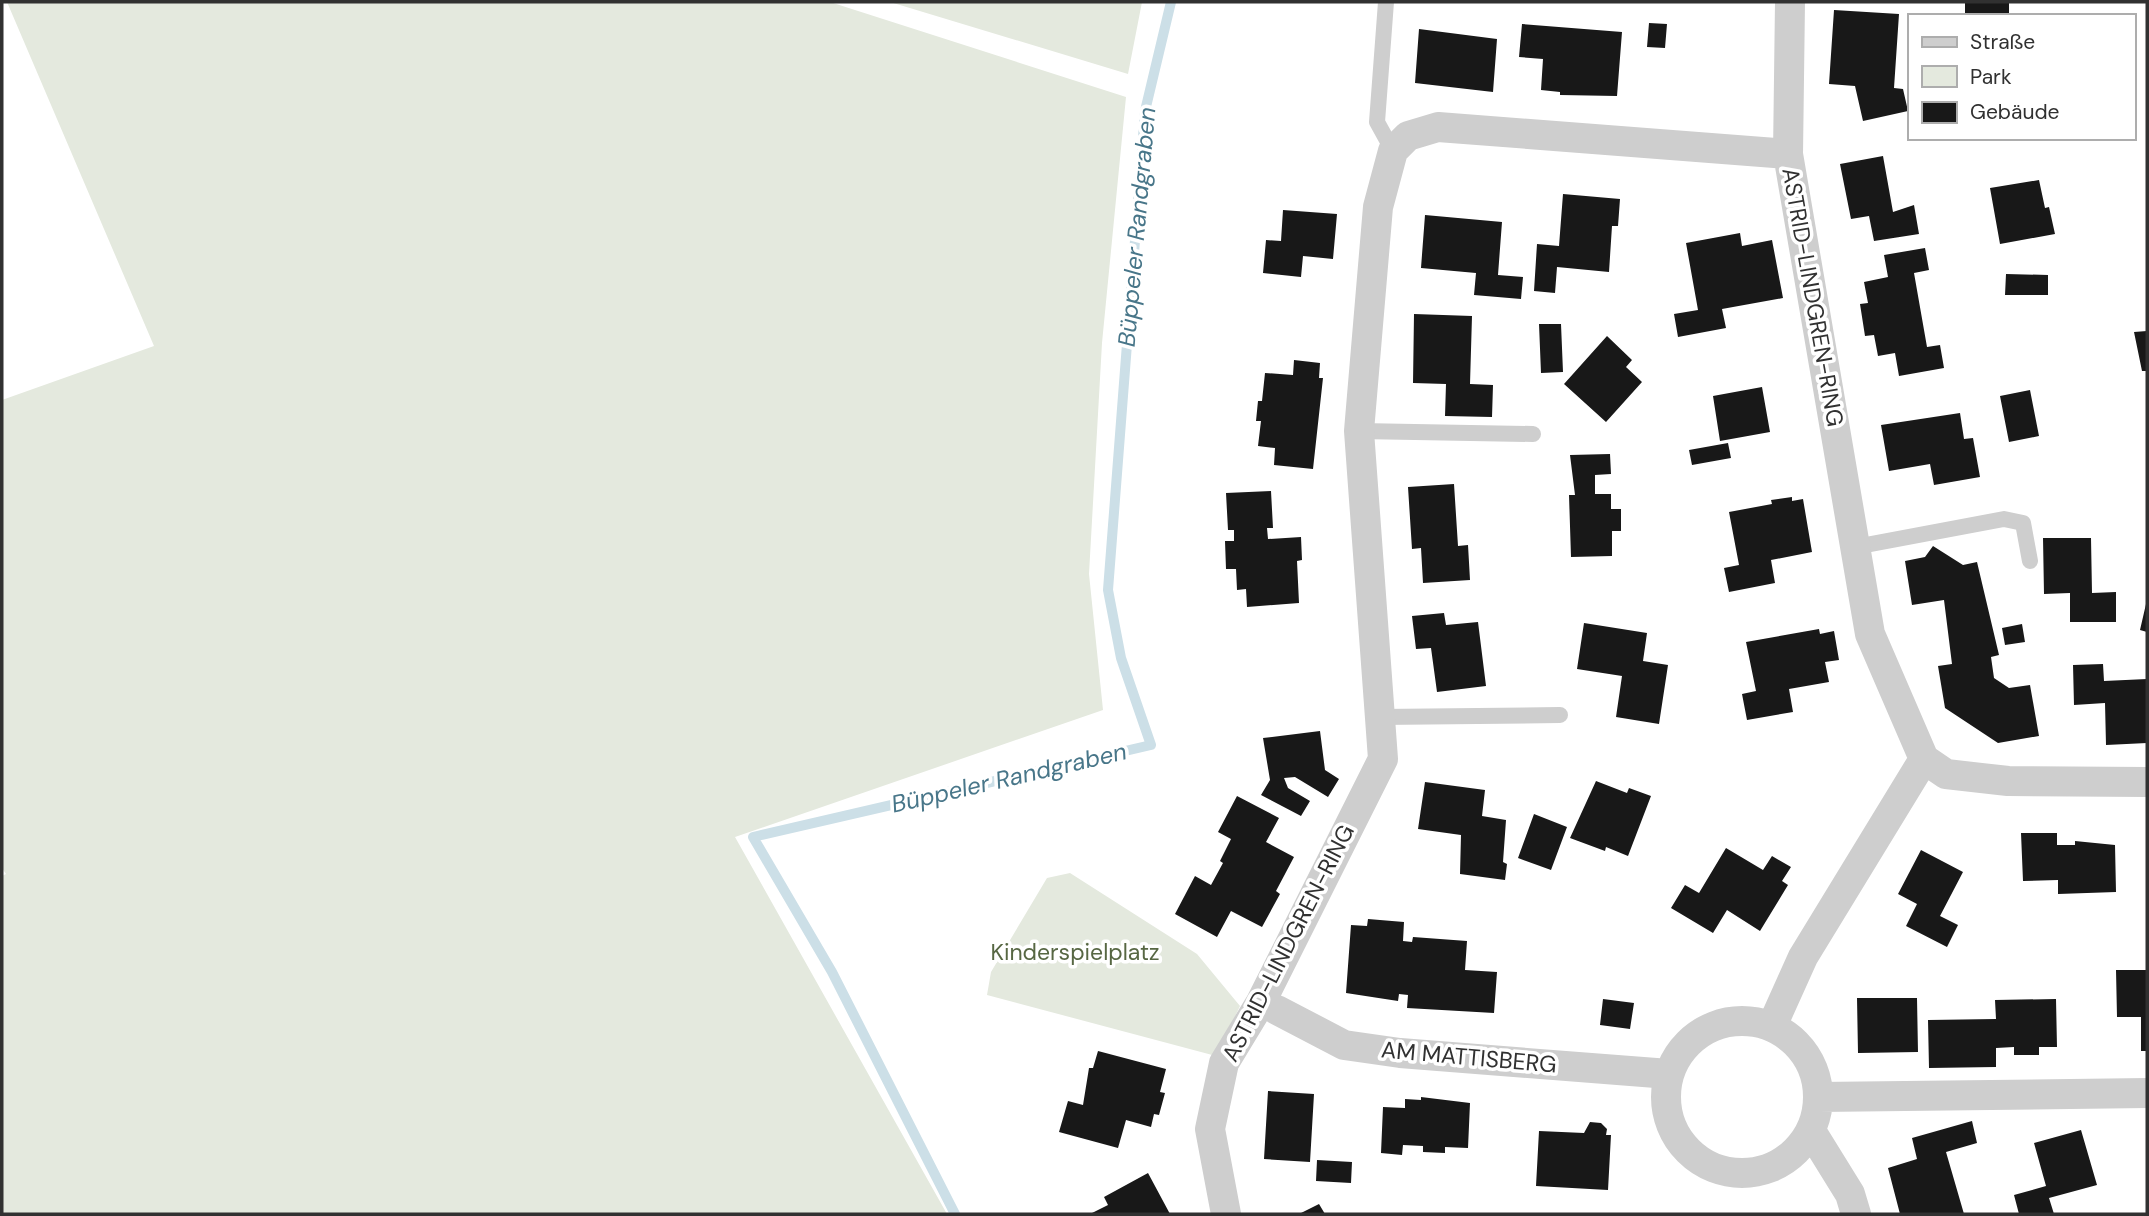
<svg xmlns="http://www.w3.org/2000/svg" width="2149" height="1216" viewBox="0 0 2149 1216" font-family="'DM Sans',sans-serif">
<rect width="100%" height="100%" fill="#fff"/>
<path fill="#e4e9de" d="M 7,2 L 830,2 L 1126,97 L 1102,343 L 1089,574 L 1103,710 L 735,837 L 947,1214 L 2,1214 L 2,876 L 6,874 L 2,868 L 2,400 L 154,346 Z
M 890,2 L 1142,2 L 1128,74 Z
M 1070,873 L 1197,954 L 1240,1006 L 1216,1056 L 987,995 L 991,972 L 1047,878 Z"/>
<g fill="none" stroke-linecap="round" stroke-linejoin="round">
<path stroke="#ccdfe7" stroke-width="10" d="M 955,1214 L 832,972 L 753,837 L 1151,745 L 1121,658 L 1108,590 L 1145,111 L 1171,2"/>
</g>
<path fill="#181818" d="M 1965,2 L 2009,2 L 2009,16 L 1965,16 Z
M 1834,10 L 1899,14 L 1894,88 L 1903,89 L 1908,111 L 1863,121 L 1855,86 L 1829,84 Z
M 1649,23 L 1667,24 L 1665,48 L 1647,47 Z
M 1522,24 L 1622,32 L 1617,96 L 1560,95 L 1560,92 L 1541,90 L 1543,59 L 1519,57 Z
M 1419,29 L 1497,39 L 1493,92 L 1415,83 Z
M 1883,156 L 1893,212 L 1914,205 L 1919,234 L 1874,241 L 1869,216 L 1851,219 L 1840,164 Z
M 2039,180 L 2045,208 L 2049,207 L 2055,234 L 2000,244 L 1990,188 Z
M 1563,194 L 1620,199 L 1618,226 L 1612,226 L 1609,272 L 1557,267 L 1555,293 L 1534,291 L 1537,244 L 1559,246 Z
M 1283,210 L 1337,214 L 1333,259 L 1303,256 L 1301,277 L 1263,273 L 1266,240 L 1281,241 Z
M 1425,215 L 1502,222 L 1498,275 L 1523,277 L 1521,299 L 1474,295 L 1476,273 L 1421,268 Z
M 1740,233 L 1742,246 L 1772,240 L 1783,298 L 1722,309 L 1726,328 L 1678,337 L 1674,314 L 1698,310 L 1686,243 Z
M 1925,248 L 1929,270 L 1914,273 L 1927,347 L 1940,345 L 1944,368 L 1899,376 L 1895,353 L 1878,356 L 1874,335 L 1865,336 L 1860,304 L 1868,303 L 1864,282 L 1888,277 L 1884,255 Z
M 2006,274 L 2048,275 L 2048,295 L 2005,295 Z
M 1414,314 L 1472,316 L 1470,384 L 1493,385 L 1492,417 L 1445,416 L 1446,384 L 1413,383 Z
M 1539,324 L 1561,324 L 1563,372 L 1541,373 Z
M 2147,331 L 2147,371 L 2142,371 L 2134,332 Z
M 1607,336 L 1632,360 L 1626,367 L 1642,382 L 1606,422 L 1564,384 Z
M 1294,360 L 1320,363 L 1319,378 L 1323,378 L 1313,469 L 1274,465 L 1275,448 L 1258,446 L 1261,421 L 1256,421 L 1258,401 L 1262,401 L 1265,373 L 1293,375 Z
M 1762,387 L 1770,432 L 1720,441 L 1713,396 Z
M 2030,390 L 2039,436 L 2009,442 L 2000,396 Z
M 1960,413 L 1964,439 L 1973,438 L 1980,477 L 1934,485 L 1930,464 L 1889,471 L 1881,425 Z
M 1728,443 L 1731,458 L 1692,465 L 1689,450 Z
M 1610,454 L 1611,474 L 1595,475 L 1595,494 L 1611,494 L 1611,509 L 1621,509 L 1621,531 L 1612,531 L 1612,556 L 1571,557 L 1569,495 L 1575,495 L 1570,455 Z
M 1454,484 L 1458,546 L 1468,545 L 1470,580 L 1423,583 L 1421,548 L 1412,549 L 1408,487 Z
M 1271,491 L 1273,528 L 1267,528 L 1268,539 L 1301,537 L 1302,560 L 1297,561 L 1299,603 L 1247,607 L 1246,589 L 1237,590 L 1236,569 L 1226,569 L 1225,541 L 1234,541 L 1234,530 L 1228,530 L 1226,493 Z
M 1792,497 L 1792,501 L 1803,499 L 1812,552 L 1771,560 L 1775,583 L 1729,592 L 1724,568 L 1739,565 L 1729,512 L 1772,504 L 1771,500 Z
M 2043,538 L 2091,538 L 2092,593 L 2116,592 L 2116,622 L 2070,622 L 2070,593 L 2044,594 Z
M 1933,546 L 1963,565 L 1977,562 L 1999,655 L 1991,657 L 1994,678 L 2009,688 L 2030,685 L 2039,736 L 1998,743 L 1945,708 L 1938,666 L 1952,664 L 1944,600 L 1912,605 L 1905,561 L 1925,557 Z
M 2146,604 L 2147,605 L 2147,632 L 2140,630 Z
M 1444,613 L 1446,625 L 1478,622 L 1486,686 L 1437,692 L 1431,648 L 1416,649 L 1412,616 Z
M 1584,623 L 1647,633 L 1643,661 L 1668,665 L 1659,724 L 1616,717 L 1622,676 L 1577,669 Z
M 2022,624 L 2025,642 L 2005,645 L 2002,628 Z
M 1819,629 L 1820,634 L 1834,631 L 1839,660 L 1825,662 L 1829,682 L 1789,689 L 1793,712 L 1747,720 L 1742,694 L 1756,691 L 1746,642 Z
M 2103,664 L 2104,681 L 2147,679 L 2147,743 L 2106,745 L 2105,703 L 2074,705 L 2073,665 Z
M 1320,731 L 1325,770 L 1339,779 L 1328,797 L 1295,777 L 1284,778 L 1288,788 L 1310,801 L 1301,816 L 1261,795 L 1270,780 L 1263,738 Z
M 1596,781 L 1627,793 L 1629,788 L 1651,796 L 1628,856 L 1606,847 L 1605,851 L 1570,838 Z
M 1425,782 L 1485,790 L 1482,816 L 1506,820 L 1503,862 L 1507,864 L 1505,880 L 1460,874 L 1461,835 L 1418,829 Z
M 1237,796 L 1279,818 L 1266,842 L 1294,857 L 1276,891 L 1280,894 L 1262,927 L 1231,911 L 1217,937 L 1175,914 L 1195,876 L 1211,885 L 1223,863 L 1220,861 L 1231,839 L 1218,832 Z
M 1534,814 L 1567,827 L 1551,870 L 1518,858 Z
M 2021,833 L 2057,833 L 2057,845 L 2075,845 L 2075,841 L 2115,845 L 2116,892 L 2058,894 L 2058,880 L 2023,881 Z
M 1726,848 L 1763,870 L 1772,856 L 1791,867 L 1782,881 L 1788,885 L 1760,931 L 1727,910 L 1713,933 L 1671,908 L 1685,885 L 1699,893 Z
M 1921,850 L 1963,872 L 1940,916 L 1958,925 L 1947,947 L 1906,926 L 1917,904 L 1898,894 Z
M 1368,919 L 1404,922 L 1403,941 L 1412,942 L 1413,937 L 1467,941 L 1465,970 L 1497,972 L 1494,1013 L 1407,1008 L 1408,995 L 1399,994 L 1398,1001 L 1346,993 L 1351,925 L 1367,926 Z
M 2116,970 L 2147,970 L 2147,1051 L 2141,1051 L 2141,1017 L 2117,1017 Z
M 1857,998 L 1917,998 L 1918,1052 L 1858,1053 Z
M 1603,999 L 1634,1003 L 1630,1029 L 1600,1025 Z
M 2056,999 L 2057,1047 L 2039,1047 L 2039,1055 L 2014,1055 L 2014,1047 L 1996,1048 L 1996,1067 L 1929,1068 L 1928,1020 L 1996,1019 L 1995,1000 Z
M 1098,1051 L 1166,1069 L 1160,1092 L 1165,1093 L 1159,1115 L 1154,1114 L 1151,1127 L 1126,1120 L 1118,1148 L 1059,1132 L 1068,1101 L 1083,1105 L 1089,1068 L 1093,1068 Z
M 1268,1091 L 1314,1094 L 1310,1162 L 1264,1159 Z
M 1421,1097 L 1470,1103 L 1468,1148 L 1445,1147 L 1445,1153 L 1423,1152 L 1423,1146 L 1403,1145 L 1402,1155 L 1381,1153 L 1383,1107 L 1405,1108 L 1405,1099 L 1421,1100 Z
M 1972,1121 L 1977,1143 L 1946,1152 L 1964,1214 L 1900,1214 L 1888,1168 L 1917,1159 L 1912,1138 Z
M 1590,1122 L 1601,1123 L 1607,1129 L 1606,1135 L 1611,1135 L 1608,1190 L 1536,1186 L 1539,1131 L 1584,1133 Z
M 2081,1130 L 2097,1185 L 2049,1198 L 2054,1214 L 2019,1214 L 2014,1195 L 2046,1186 L 2034,1143 Z
M 1317,1160 L 1352,1162 L 1351,1183 L 1316,1181 Z
M 1148,1173 L 1170,1214 L 1090,1214 L 1108,1205 L 1104,1197 Z
M 1319,1204 L 1325,1214 L 1299,1214 Z"/>
<g fill="none" stroke-linecap="round" stroke-linejoin="round">
<path stroke="#cecece" stroke-width="16" d="M 1386,2 L 1377,122 L 1393,151
M 1359,431 L 1533,434
M 1855,547 L 2004,519 L 2023,523 L 2030,561
M 1380,717 L 1560,715"/>
<path stroke="#cecece" stroke-width="30" d="M 1788,154 L 1790,2
M 1277,1010 L 1344,1045 L 1400,1053 L 1669,1074
M1666 1097a76 76 0 1 1 152 0a76 76 0 1 1-152 0Z
M 1772,1026 L 1803,957 L 1924,759
M 1819,1097 L 2147,1093
M 1811,1131 L 1850,1194 L 1856,1214
M 1226,1214 L 1210,1129 L 1224,1063 L 1261,1002 L 1383,759 L 1359,431 L 1378,207 L 1393,151 L 1408,136 L 1438,127 L 1788,154 L 1870,634 L 1924,759 L 1946,774 L 2008,781 L 2147,782"/>
</g>
<g text-anchor="middle" stroke-width="7" stroke-linejoin="round" paint-order="stroke">
<g font-size="23" fill="#313131" stroke="#fff">
<text transform="translate(1813 297) rotate(80)" y="8">ASTRID-LINDGREN-RING</text>
<text transform="translate(1288 943) rotate(-63)" y="8">ASTRID-LINDGREN-RING</text>
<text transform="translate(1469 1057) rotate(5)" y="8">AM MATTISBERG</text>
</g>
<g font-size="23" fill="#576743" stroke="#fff">
<text x="1075" y="960">Kinderspielplatz</text>
</g>
<g font-size="24" font-style="italic" fill="#487689" stroke="#fff">
<text transform="translate(1137 227) rotate(-85)" y="8">Büppeler Randgraben</text>
<text transform="translate(1009 778) rotate(-13)" y="8">Büppeler Randgraben</text>
</g>
</g>
<rect width="2149" height="1216" fill="none" stroke="#313131" stroke-width="7"/>
<rect x="1908" y="14" width="228" height="126" fill="#ffffff" stroke="#adadad" stroke-width="2"/>
<rect x="1922" y="37" width="35" height="10" fill="#cecece" stroke="#adadad" stroke-width="2"/>
<text x="1970" y="49" font-size="21" fill="#313131">Straße</text>
<rect x="1922" y="66" width="35" height="21" fill="#e4e9de" stroke="#adadad" stroke-width="2"/>
<text x="1970" y="84" font-size="21" fill="#313131">Park</text>
<rect x="1922" y="102" width="35" height="21" fill="#181818" stroke="#adadad" stroke-width="2"/>
<text x="1970" y="119" font-size="21" fill="#313131">Gebäude</text>
</svg>
